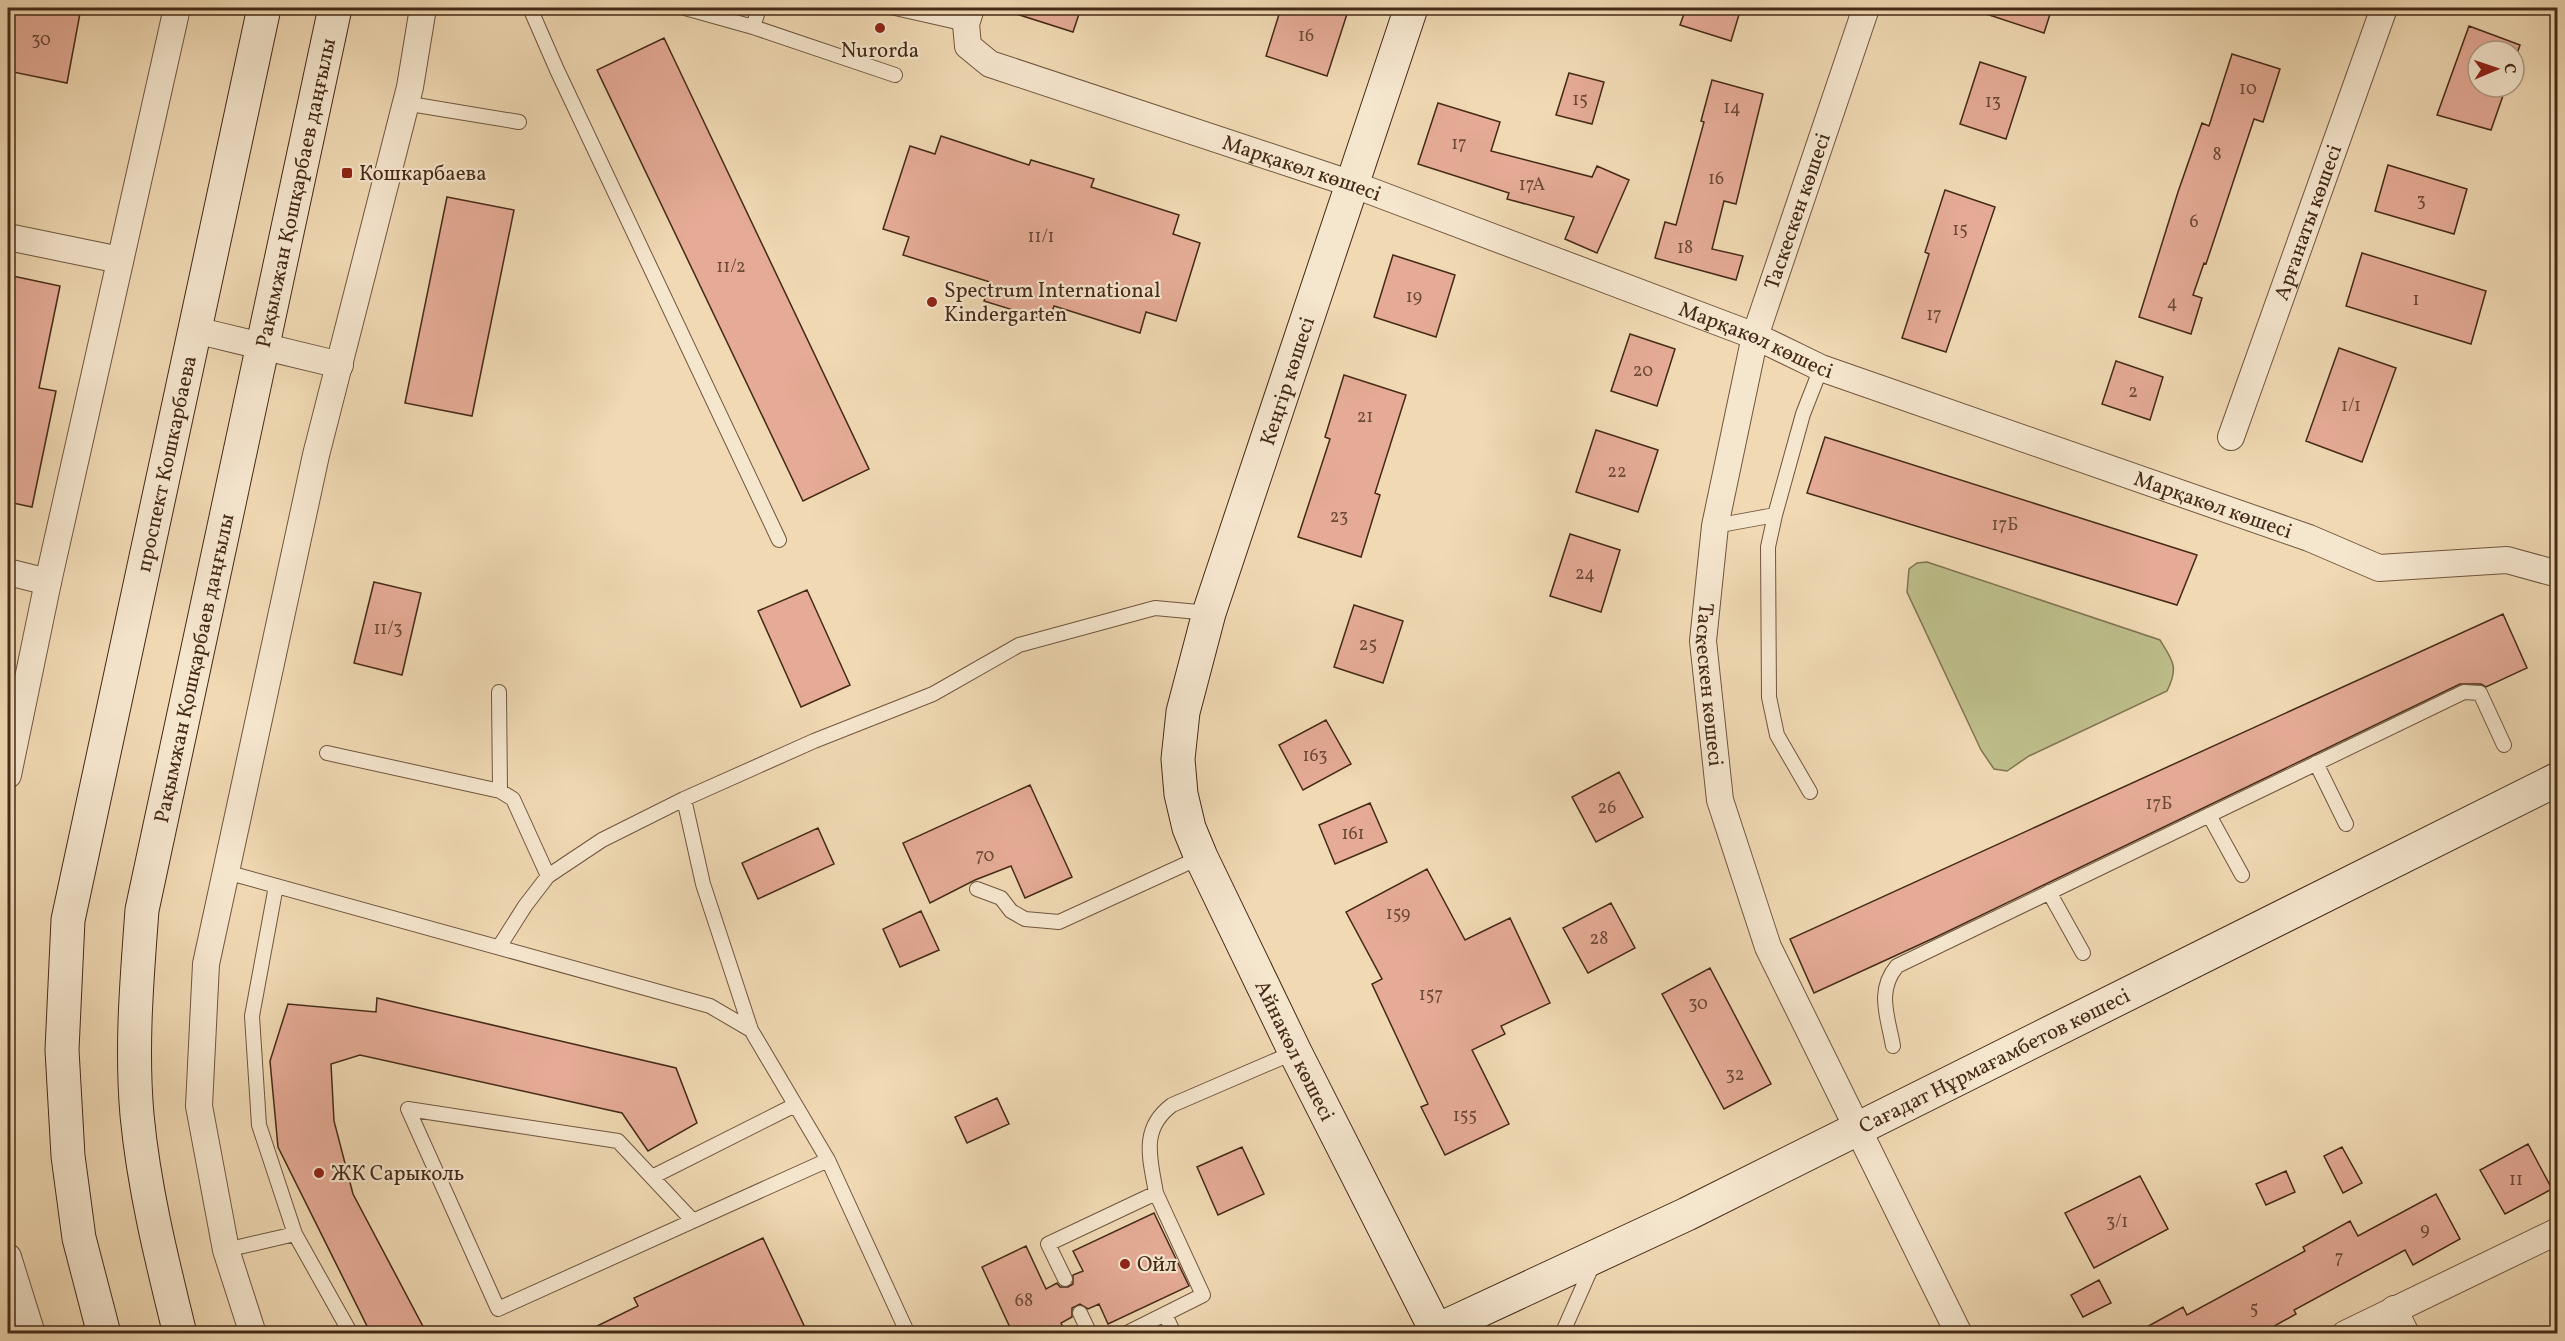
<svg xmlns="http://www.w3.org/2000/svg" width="2565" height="1341" viewBox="0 0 2565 1341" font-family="Vollkorn,serif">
<rect width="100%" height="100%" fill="#f0d9b3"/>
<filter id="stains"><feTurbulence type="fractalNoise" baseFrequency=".00333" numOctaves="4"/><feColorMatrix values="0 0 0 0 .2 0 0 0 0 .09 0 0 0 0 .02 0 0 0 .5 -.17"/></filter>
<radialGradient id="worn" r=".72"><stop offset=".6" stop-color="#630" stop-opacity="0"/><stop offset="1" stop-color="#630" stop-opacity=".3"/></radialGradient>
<path fill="#bdbe8a" stroke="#817451" stroke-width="1.5" d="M 1927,562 L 2160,640 C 2173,661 2179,667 2167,691 L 2029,756 L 2007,771 L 1994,769 L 1981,750 L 1907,592 L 1909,569 L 1917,563 Z"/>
<path fill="#e5ab96" stroke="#452a18" stroke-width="1.5" d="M 8,8 L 81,8 L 67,83 L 8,71 Z
M 1011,8 L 1081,8 L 1073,32 L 1010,12 Z
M 1281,8 L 1327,8 L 1347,14 L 1327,76 L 1266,56 Z
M 1686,8 L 1741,8 L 1731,41 L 1680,25 Z
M 1981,8 L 2052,8 L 2044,33 L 1980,12 Z
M 2469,26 L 2520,45 L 2514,63 L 2514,51 L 2478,51 L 2478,87 L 2506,87 L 2491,130 L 2437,115 Z
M 664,38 L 869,469 L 803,501 L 597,70 Z
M 2232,54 L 2280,69 L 2263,122 L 2254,119 L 2206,264 L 2204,263 L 2193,295 L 2202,298 L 2191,334 L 2139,317 L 2178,192 L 2202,123 L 2209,126 Z
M 1980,62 L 2026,77 L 2006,139 L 1960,124 Z
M 1569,73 L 1604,82 L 1592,124 L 1556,115 Z
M 1712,80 L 1763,94 L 1736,204 L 1724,201 L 1712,249 L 1743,256 L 1736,280 L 1655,258 L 1665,222 L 1676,225 L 1704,122 L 1701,121 Z
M 1438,103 L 1500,122 L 1491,151 L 1592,177 L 1597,166 L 1629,180 L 1597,253 L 1565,239 L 1574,217 L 1507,199 L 1509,193 L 1418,164 Z
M 941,136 L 1029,165 L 1031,160 L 1094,179 L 1091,187 L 1179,215 L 1173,234 L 1200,243 L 1176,321 L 1146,312 L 1140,333 L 1054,306 L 1049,321 L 984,301 L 990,282 L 903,255 L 909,237 L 883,229 L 910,146 L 935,154 Z
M 2388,165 L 2467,189 L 2454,234 L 2375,211 Z
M 1945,190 L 1995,207 L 1946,352 L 1902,338 L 1929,254 L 1925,252 Z
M 447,197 L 514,210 L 472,416 L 405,403 Z
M 2362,253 L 2486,291 L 2471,344 L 2346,306 Z
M 1393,255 L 1455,275 L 1436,337 L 1374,317 Z
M 8,275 L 60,286 L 39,388 L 56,391 L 32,507 L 8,502 Z
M 1630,334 L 1675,349 L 1657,406 L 1611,391 Z
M 2339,348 L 2396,368 L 2362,462 L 2306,441 Z
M 2116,361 L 2163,377 L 2150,420 L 2102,404 Z
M 1344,375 L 1406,395 L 1375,493 L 1380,495 L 1361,557 L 1298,537 L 1330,439 L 1325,437 Z
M 1596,430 L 1658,450 L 1638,512 L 1576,492 Z
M 1825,437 L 2197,555 L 2177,605 L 1807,493 Z
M 1570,534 L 1620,550 L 1601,612 L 1550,596 Z
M 374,582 L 421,593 L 402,675 L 354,663 Z
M 807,590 L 850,685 L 801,707 L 758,611 Z
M 1354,605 L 1403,621 L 1383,683 L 1334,667 Z
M 2503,614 L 2527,668 L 2486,687 L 2481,684 L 2460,684 L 1934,938 L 1814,993 L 1790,939 Z
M 1326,720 L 1351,764 L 1303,790 L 1279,745 Z
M 1619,772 L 1643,817 L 1596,842 L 1572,797 Z
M 1030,785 L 1072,877 L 1025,898 L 1011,866 L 975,880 L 930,903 L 903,843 Z
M 1370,803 L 1387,842 L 1335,864 L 1319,825 Z
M 818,828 L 834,864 L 758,899 L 742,863 Z
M 1427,869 L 1465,940 L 1510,918 L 1550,1003 L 1501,1026 L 1505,1034 L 1472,1050 L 1509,1124 L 1445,1155 L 1421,1107 L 1428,1104 L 1372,984 L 1382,979 L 1346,912 Z
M 1611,903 L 1635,948 L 1588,973 L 1563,928 Z
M 921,911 L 939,950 L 900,967 L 883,929 Z
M 1710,968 L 1771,1084 L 1724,1109 L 1662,994 Z
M 377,998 L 676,1068 L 697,1123 L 648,1151 L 622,1113 L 360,1055 L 331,1064 L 334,1121 L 353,1194 L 427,1334 L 371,1334 L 278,1147 L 270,1061 L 288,1004 L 376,1012 Z
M 997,1098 L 1009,1124 L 967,1143 L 955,1117 Z
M 2528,1144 L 2552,1189 L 2505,1214 L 2480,1170 Z
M 1242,1147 L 1264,1194 L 1218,1215 L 1197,1167 Z
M 2342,1147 L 2362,1183 L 2343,1193 L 2324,1156 Z
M 2286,1171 L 2295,1192 L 2266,1205 L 2256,1184 Z
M 2140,1176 L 2168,1229 L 2094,1268 L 2065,1213 Z
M 2436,1194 L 2460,1239 L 2413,1265 L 2405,1250 L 2294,1310 L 2296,1314 L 2260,1334 L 2134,1334 L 2183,1307 L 2187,1315 L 2305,1251 L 2303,1247 L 2350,1221 L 2358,1236 Z
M 1154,1213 L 1189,1286 L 1108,1324 L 1099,1304 L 1088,1309 L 1080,1304 L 1072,1308 L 1072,1317 L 1061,1323 L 1066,1334 L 1013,1334 L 982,1267 L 1026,1246 L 1046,1289 L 1057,1283 L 1060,1287 L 1068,1287 L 1073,1284 L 1073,1275 L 1083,1271 L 1073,1251 Z
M 763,1238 L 808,1334 L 581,1334 L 638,1306 L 634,1298 Z
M 2099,1280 L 2111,1303 L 2083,1317 L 2071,1295 Z"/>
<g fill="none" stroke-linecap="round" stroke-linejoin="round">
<defs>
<path id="lane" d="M 530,8 L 557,70 L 779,540
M 685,8 L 753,27 L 895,75
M 895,8 L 966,24
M 753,27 L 759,8
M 404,103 L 519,122
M 1775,515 L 1803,414 L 1821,368
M 1715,526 L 1775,515 L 1768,547 L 1769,697 L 1777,735 L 1810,792
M 499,692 L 500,791
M 327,753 L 500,791 L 513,799 L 548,876
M 2316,763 L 2346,824
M 2209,815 L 2242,875
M 226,872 L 710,1006 L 751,1030 L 828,1160
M 276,886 L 252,1016 L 259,1125 L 295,1234 L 351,1334
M 977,889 L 1001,898 L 1011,911 L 1025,919 L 1059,922 L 1201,857
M 2049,892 L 2083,953
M 499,947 L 525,906 L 548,876 L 602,840 L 684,799
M 751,1030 L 703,884 L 684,799 L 814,741 L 933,694 L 1019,645 L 1155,608 L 1209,613
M 1893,1046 C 1888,1017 1876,991 1897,966 L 2464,692 L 2480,693 L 2504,745
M 652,1177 L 795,1105
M 1156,1193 C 1150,1158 1140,1129 1172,1105 L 1295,1052
M 693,1221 L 618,1141 L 408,1109 L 498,1309 L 828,1160 L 908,1334
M 226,1250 L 295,1234
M 1065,1279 L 1048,1244 L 1156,1193 L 1203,1295 L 1125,1334
M 1080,1313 L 1090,1334
M 1165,1314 L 1174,1334
M 1562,1334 L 1593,1264"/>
<g id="street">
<path id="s1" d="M 971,8 L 966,24 L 968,46 L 990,64 L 1352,184 L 1755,336 L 1821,368 L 2309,538 L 2379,568 L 2507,560 L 2558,574"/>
<path id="s2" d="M 1866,8 L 1755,336 L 1715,526 L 1703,641 L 1720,800 L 1768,947 L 1959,1334"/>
<path d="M 8,237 L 120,260"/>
<path d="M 195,330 L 340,365"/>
<path id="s3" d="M 2231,437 L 2384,8"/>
<path d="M 8,572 L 48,582"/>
<path d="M 8,775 L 48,582 L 177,8"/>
<path d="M 8,1257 L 32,1334"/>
<path d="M 2394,1309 L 2406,1334"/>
<path d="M 253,1334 L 226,1250 L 199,1106 L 206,964 L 316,455 L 410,87 L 423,8"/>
<path d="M 2345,1334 L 2558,1231"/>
</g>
<g id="secondary">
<path id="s4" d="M 1411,8 L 1209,613 L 1183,712 L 1178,759 L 1181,794 L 1189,828 L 1201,857 L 1295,1052 L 1438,1334"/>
<path id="s5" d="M 104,1334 L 79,1238 L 68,1156 L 62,1050 L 68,920 L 264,8"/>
<path id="s6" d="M 180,1334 C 162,1261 144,1189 137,1115 C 131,1046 137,978 142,910 L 335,8"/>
<path id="s7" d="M 1429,1334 L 1687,1214 L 2558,779"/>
</g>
</defs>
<use href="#lane" stroke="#70563f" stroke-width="16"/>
<use href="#street" stroke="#70563f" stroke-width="28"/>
<use href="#secondary" stroke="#452a18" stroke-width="35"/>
<use href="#lane" stroke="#f5e6ce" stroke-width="14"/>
<use href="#street" stroke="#f5e6ce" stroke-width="26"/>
<use href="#secondary" stroke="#f5e6ce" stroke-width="33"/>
</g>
<g fill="#8f2418" stroke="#f5e6ce" stroke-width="2">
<circle cx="880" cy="28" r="6"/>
<rect x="341" y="167" width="12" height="12" rx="3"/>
<circle cx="932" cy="302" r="6"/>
<circle cx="319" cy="1173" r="6"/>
<circle cx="1125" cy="1264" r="6"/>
</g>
<g text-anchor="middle" stroke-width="4.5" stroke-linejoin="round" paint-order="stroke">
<g font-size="18" fill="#6d4a38">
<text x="1306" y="41">16</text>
<text x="41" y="45">30</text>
<text x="2248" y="94">10</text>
<text x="1580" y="105">15</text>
<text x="1993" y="107">13</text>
<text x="1732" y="113">14</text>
<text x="1459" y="149">17</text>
<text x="2217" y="160">8</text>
<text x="1716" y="184">16</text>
<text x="1532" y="190">17А</text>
<text x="2421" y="206">3</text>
<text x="2194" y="227">6</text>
<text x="1960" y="235">15</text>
<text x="1041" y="242">11/1</text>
<text x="1685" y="253">18</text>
<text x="731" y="272">11/2</text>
<text x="1414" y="302">19</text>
<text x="2416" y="305">1</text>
<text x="2172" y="308">4</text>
<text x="1934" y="320">17</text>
<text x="1643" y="376">20</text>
<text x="2133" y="397">2</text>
<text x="2351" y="411">1/1</text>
<text x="1365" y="422">21</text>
<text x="1617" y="477">22</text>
<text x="1339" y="522">23</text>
<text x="2005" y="530">17Б</text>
<text x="1585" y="579">24</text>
<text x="388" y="634">11/3</text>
<text x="1368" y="650">25</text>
<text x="1315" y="761">163</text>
<text x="2159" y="809">17Б</text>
<text x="1607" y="813">26</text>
<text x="1353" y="839">161</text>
<text x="985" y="861">70</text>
<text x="1398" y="919">159</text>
<text x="1599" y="944">28</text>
<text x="1431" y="1000">157</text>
<text x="1698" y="1009">30</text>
<text x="1735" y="1080">32</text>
<text x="1465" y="1121">155</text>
<text x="2516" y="1185">11</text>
<text x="2117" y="1227">3/1</text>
<text x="2425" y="1235">9</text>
<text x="2339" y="1263">7</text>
<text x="1024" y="1306">68</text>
<text x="2254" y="1314">5</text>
</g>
<g font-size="21" fill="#452a18" stroke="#f5e6ce" text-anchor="start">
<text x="880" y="57" text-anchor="middle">Nurorda</text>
<text x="359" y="180">Кошкарбаева</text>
<text x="944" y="297">Spectrum International<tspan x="944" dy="24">Kindergarten</tspan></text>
<text x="331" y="1180">ЖК Сарыколь</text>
<text x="1137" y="1271">Ойл</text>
</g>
<g font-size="21" fill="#452a18" stroke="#f5e6ce">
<text dy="7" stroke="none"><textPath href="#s1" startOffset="396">Марқакөл көшесі</textPath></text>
<text dy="7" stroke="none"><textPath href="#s6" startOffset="1162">Рақымжан Қошқарбаев даңғылы</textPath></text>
<text transform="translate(1797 211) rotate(-71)" y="7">Таскескен көшесі</text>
<text dy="7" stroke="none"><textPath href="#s3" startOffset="228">Арғанаты көшесі</textPath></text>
<text dy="7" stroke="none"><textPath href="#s1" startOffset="882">Марқакөл көшесі</textPath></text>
<text transform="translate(1287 381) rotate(-72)" y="7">Кеңгір көшесі</text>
<text dy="7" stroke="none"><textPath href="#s5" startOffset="885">проспект Кошкарбаева</textPath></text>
<text dy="7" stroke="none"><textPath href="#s1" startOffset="1368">Марқакөл көшесі</textPath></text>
<text dy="7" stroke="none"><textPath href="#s6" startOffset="676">Рақымжан Қошқарбаев даңғылы</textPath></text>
<text dy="7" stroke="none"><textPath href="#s2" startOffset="700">Таскескен көшесі</textPath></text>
<text dy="7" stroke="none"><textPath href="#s4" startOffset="1104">Айнакөл көшесі</textPath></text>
<text dy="7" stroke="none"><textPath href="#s7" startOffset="628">Сағадат Нұрмағамбетов көшесі</textPath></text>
</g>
</g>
<rect width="2565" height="1341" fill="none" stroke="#f0d9b3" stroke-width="30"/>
<rect x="9" y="9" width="2547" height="1323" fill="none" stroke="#452a18" stroke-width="3"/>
<rect x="15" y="15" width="2535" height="1311" fill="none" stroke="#452a18" stroke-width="1.5"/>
<g transform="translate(2496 69) rotate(88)"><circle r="28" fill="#f5e6ce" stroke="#af9b85" stroke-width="1.5"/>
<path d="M0-4.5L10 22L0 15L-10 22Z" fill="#8f2418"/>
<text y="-9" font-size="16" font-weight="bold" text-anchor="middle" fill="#452a18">С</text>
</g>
<rect width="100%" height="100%" filter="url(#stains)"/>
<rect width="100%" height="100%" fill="url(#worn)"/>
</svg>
